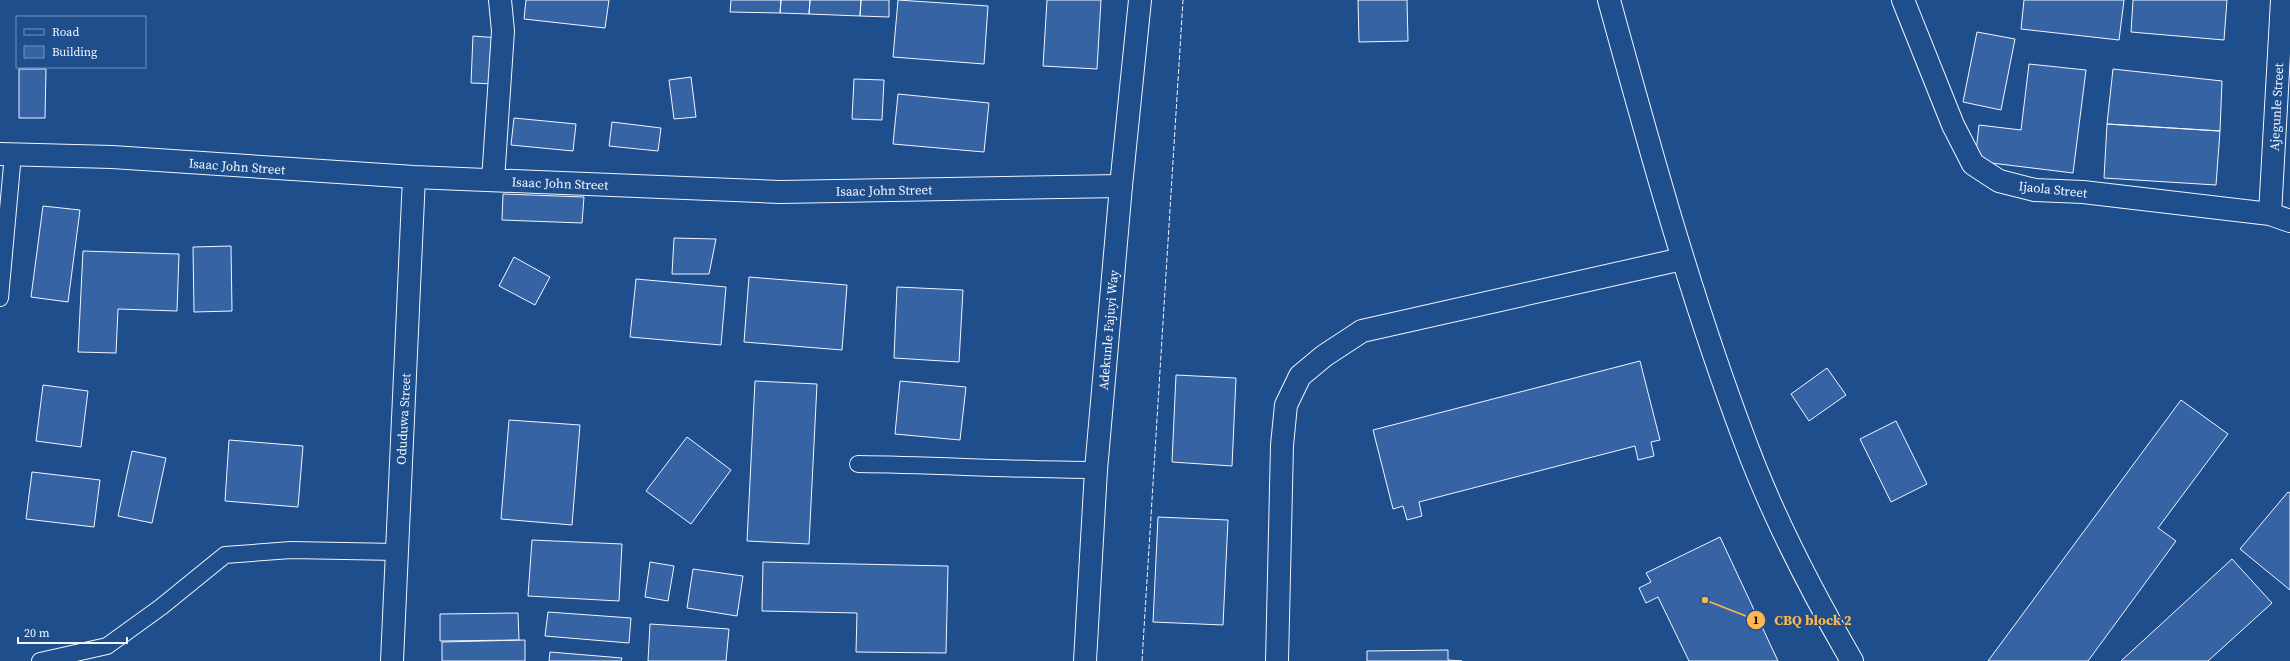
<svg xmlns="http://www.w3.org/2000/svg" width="2290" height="661" viewBox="0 0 2290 661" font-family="'Source Serif 4',serif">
<rect width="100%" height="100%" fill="#1f4e8c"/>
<path fill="#3563a3" stroke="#f2f6ff" d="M 526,0 L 609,0 L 605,28 L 524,19 Z
M 731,0 L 781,0 L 780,13 L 730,12 Z
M 781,0 L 810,0 L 809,14 L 780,13 Z
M 810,0 L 861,0 L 860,16 L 809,14 Z
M 861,0 L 889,0 L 889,17 L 860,16 Z
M 898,0 L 988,6 L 984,64 L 893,57 Z
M 1047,0 L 1101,0 L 1097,69 L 1043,66 Z
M 1358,0 L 1407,0 L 1408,41 L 1359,42 Z
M 2024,0 L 2124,0 L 2119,40 L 2021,29 Z
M 2133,0 L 2227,0 L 2224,40 L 2131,32 Z
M 1977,32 L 2015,39 L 2001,110 L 1963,102 Z
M 473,36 L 499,38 L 497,84 L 471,83 Z
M 2029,64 L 2086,70 L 2073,173 L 1975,161 L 1979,125 L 2021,130 Z
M 19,69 L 46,69 L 45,118 L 19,118 Z
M 2113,69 L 2222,81 L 2220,131 L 2107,124 Z
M 691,77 L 696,117 L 674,119 L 669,80 Z
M 854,79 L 884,80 L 882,120 L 852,119 Z
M 898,94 L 989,103 L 984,152 L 893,144 Z
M 514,118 L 576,124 L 573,151 L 511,145 Z
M 612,122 L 661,128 L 658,151 L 609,146 Z
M 2107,124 L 2220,131 L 2216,185 L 2104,178 Z
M 503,194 L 584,197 L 582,223 L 502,220 Z
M 43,206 L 80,210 L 68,302 L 31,297 Z
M 674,238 L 716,239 L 709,274 L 672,274 Z
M 231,246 L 232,311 L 194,312 L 193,247 Z
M 83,251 L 179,254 L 177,311 L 118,309 L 116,353 L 78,352 Z
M 514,257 L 550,277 L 535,305 L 499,286 Z
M 749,277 L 847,285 L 842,350 L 744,342 Z
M 636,279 L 726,287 L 721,345 L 630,337 Z
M 897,287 L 963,290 L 959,362 L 894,358 Z
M 1640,361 L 1660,440 L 1651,442 L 1654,456 L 1638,460 L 1635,446 L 1419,502 L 1422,516 L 1407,520 L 1403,506 L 1393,509 L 1373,430 Z
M 1827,368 L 1846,395 L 1809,421 L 1791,394 Z
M 1176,375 L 1236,378 L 1232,466 L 1172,462 Z
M 755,381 L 817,384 L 809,544 L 747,541 Z
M 900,381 L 966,387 L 960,440 L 895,434 Z
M 43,385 L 88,391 L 81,447 L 36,441 Z
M 2181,400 L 2228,434 L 2158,528 L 2176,541 L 2088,661 L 1988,661 Z
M 509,420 L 580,425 L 572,525 L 501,519 Z
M 1896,421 L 1927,484 L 1891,502 L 1860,439 Z
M 687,437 L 731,470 L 691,524 L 646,491 Z
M 229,440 L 303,446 L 298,507 L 225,501 Z
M 132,451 L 166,458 L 152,523 L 118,516 Z
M 32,472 L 100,480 L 94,527 L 26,519 Z
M 2288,492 L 2290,493 L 2290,590 L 2240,549 Z
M 1158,517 L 1228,520 L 1223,625 L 1153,622 Z
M 1720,537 L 1778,661 L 1689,661 L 1658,597 L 1646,603 L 1639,588 L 1651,582 L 1646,573 Z
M 532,540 L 622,544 L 619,601 L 528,596 Z
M 2232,559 L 2272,603 L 2208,661 L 2121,661 Z
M 650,562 L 674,566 L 668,601 L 645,597 Z
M 763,562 L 948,566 L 946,653 L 856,652 L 857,613 L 762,611 Z
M 693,569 L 743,576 L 737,616 L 687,608 Z
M 548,612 L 631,618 L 629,643 L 545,636 Z
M 518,613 L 519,640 L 440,641 L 440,614 Z
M 650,624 L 729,629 L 726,661 L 648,661 Z
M 525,640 L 525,661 L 442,661 L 442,642 Z
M 1448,650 L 1448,660 L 1462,661 L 1367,661 L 1367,651 Z
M 550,652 L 622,658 L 621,661 L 549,661 Z"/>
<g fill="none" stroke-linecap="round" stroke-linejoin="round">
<defs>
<path id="service" d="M 0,298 L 13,154
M 858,464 C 938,465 1017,470 1096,470
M 40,661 L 107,646 L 161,607 L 225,555 L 291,550 L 397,552"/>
<path id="minor" d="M 1903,0 L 1953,125 L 1973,164 L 1999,181 L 2035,190 L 2083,192 L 2270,214 L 2290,221
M 0,154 L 112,157 L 414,177 L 780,192 L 1121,186
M 493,180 L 503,31 L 500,0
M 2270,214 L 2282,0
M 392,661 L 414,177
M 1277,661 L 1282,445 L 1286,405 L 1300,376 L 1324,356 L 1362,331 L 1682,259"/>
<path id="tertiary" d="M 1609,0 C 1650,149 1691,299 1746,444 C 1774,519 1812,592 1852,661
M 1085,661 L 1096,470 L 1121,186 L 1140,0"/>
</defs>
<use href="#service" stroke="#f2f6ff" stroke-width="18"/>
<use href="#minor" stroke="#f2f6ff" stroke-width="24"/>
<use href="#tertiary" stroke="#f2f6ff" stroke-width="24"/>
<use href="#service" stroke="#1f4e8c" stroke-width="16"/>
<use href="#minor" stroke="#1f4e8c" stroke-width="22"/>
<use href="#tertiary" stroke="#1f4e8c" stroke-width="22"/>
<path stroke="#f2f6ff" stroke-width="1" stroke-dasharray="5 2" stroke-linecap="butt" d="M 1142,661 L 1183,0"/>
</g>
<g text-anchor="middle" stroke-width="3" stroke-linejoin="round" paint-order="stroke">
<g font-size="13" fill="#f2f6ff" stroke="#1f4e8c">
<text transform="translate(2276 107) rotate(-87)" y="5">Ajegunle Street</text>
<text transform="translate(237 166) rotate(4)" y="5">Isaac John Street</text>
<text transform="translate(560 183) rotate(2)" y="5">Isaac John Street</text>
<text transform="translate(2053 189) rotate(6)" y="5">Ijaola Street</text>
<text transform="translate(884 190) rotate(-1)" y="5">Isaac John Street</text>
<text transform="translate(1108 330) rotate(-85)" y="5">Adekunle Fajuyi Way</text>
<text transform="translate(403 419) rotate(-87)" y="5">Oduduwa Street</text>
</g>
</g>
<path fill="none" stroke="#ffb74d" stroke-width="1.5" d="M1705 600L1756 620"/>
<g fill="#ffb74d" stroke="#1f4e8c" stroke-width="1.5">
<circle cx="1705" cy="600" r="4"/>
<circle cx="1756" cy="620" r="10"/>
</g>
<g font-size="12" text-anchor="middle" font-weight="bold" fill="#111">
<text x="1756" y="624">1</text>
</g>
<g font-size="14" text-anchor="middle" font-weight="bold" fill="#ffb74d" stroke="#1f4e8c" stroke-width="3" stroke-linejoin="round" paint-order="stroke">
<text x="1813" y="625">CBQ block 2</text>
</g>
<rect x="16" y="16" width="130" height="52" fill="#1f4e8c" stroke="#7391ba"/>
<rect x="24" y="29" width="20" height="6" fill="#1f4e8c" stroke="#7391ba"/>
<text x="52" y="36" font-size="12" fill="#f2f6ff">Road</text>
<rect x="24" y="46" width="20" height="12" fill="#3563a3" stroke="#7391ba"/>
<text x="52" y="56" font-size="12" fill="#f2f6ff">Building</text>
<path d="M18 637v6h109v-6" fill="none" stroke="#f2f6ff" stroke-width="2"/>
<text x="24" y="637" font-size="12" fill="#f2f6ff" stroke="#1f4e8c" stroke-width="3" paint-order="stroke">20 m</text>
</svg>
